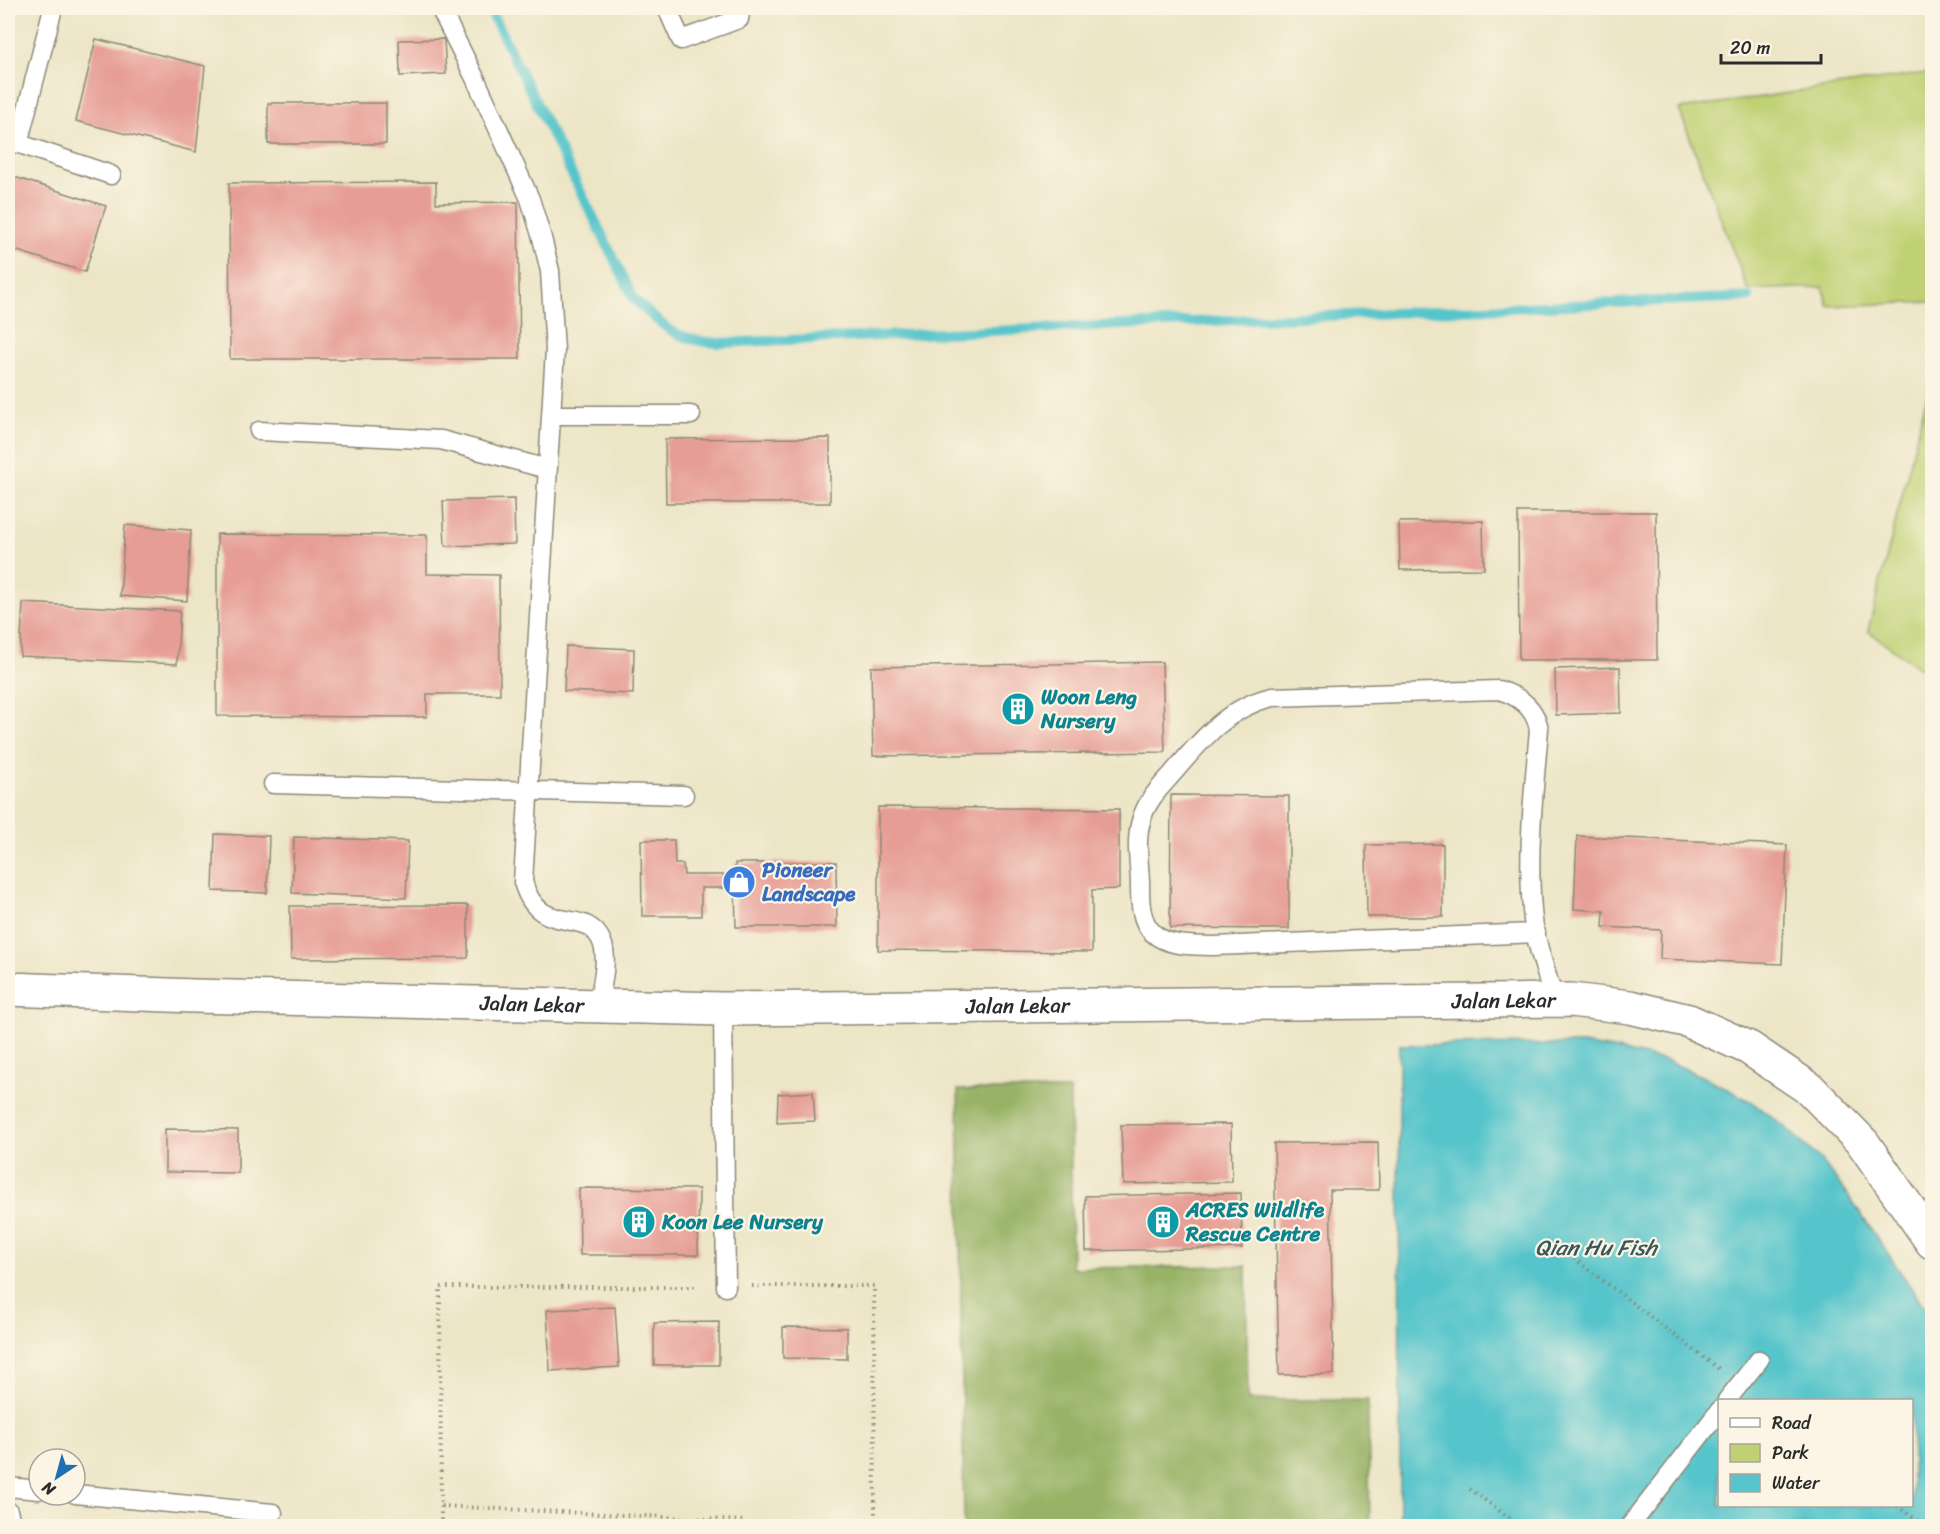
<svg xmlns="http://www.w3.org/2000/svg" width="1940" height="1534" viewBox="0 0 1940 1534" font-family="Sriracha,sans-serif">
<rect width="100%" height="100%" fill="#fcf5e5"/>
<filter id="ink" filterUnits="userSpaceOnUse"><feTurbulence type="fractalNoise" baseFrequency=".0167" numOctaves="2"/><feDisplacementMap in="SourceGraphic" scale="12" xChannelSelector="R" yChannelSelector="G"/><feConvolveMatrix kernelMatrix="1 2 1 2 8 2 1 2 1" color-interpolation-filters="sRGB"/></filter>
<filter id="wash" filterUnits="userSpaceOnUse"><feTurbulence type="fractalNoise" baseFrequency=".008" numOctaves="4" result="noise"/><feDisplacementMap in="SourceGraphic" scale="24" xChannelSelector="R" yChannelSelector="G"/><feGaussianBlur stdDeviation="1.35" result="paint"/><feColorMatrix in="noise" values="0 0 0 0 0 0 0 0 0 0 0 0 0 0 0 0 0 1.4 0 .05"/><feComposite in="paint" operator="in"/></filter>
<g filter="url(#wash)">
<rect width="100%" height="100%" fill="#ece5c6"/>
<path fill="#c0d174" stroke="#767e50" stroke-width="1.5" d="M 1932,72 L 1932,302 L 1828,306 L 1823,287 L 1748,290 L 1679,109 Z
M 1932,376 L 1932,677 L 1868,631 Z"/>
<path fill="#98b366" stroke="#626f48" stroke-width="1.5" d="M 958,1090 L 1070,1090 L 1072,1268 L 1246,1266 L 1248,1400 L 1368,1400 L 1370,1526 L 964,1526 Z"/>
<path fill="#57c5cb" stroke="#41787b" stroke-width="1.5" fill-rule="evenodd" d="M 1582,1044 L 1613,1049 L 1668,1061 L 1712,1081 L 1755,1104 L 1785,1127 L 1822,1161 L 1849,1197 L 1932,1318 L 1932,1526 L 1400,1526 L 1399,1045 ZM 1720,1400 L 1912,1400 L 1912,1506 L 1720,1506 Z"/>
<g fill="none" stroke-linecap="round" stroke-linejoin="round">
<path stroke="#57c5cb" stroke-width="10" d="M 489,8 L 634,299 C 664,328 677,341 720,343 L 1749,297"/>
</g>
<g id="blocks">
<path fill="#e69d95" d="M 96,39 L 205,66 L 196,152 L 76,121 Z
M 444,39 L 446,74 L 400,76 L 399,40 Z
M 268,103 L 386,103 L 386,144 L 268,144 Z
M 8,175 L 106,206 L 85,272 L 8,248 Z
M 436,182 L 436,203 L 518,202 L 520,359 L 230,359 L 229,183 Z
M 830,438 L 830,503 L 666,503 L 665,439 Z
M 514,499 L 515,544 L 445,546 L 443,501 Z
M 1518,512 L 1656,512 L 1657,660 L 1519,660 Z
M 1483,521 L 1484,569 L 1400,570 L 1399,522 Z
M 125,525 L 191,530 L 187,601 L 120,596 Z
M 217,534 L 427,535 L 427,574 L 499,575 L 500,694 L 427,694 L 427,717 L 217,716 Z
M 23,603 L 180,611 L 177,664 L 20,656 Z
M 566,646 L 634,649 L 633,694 L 564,691 Z
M 1162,662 L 1165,752 L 873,756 L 871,667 Z
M 1620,667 L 1621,713 L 1556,715 L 1555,669 Z
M 1171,795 L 1289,796 L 1289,929 L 1170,928 Z
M 878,807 L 1119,809 L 1119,889 L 1092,890 L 1092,952 L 878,950 Z
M 215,834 L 269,836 L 267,893 L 213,891 Z
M 1577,836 L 1787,845 L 1782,964 L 1660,959 L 1661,930 L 1603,927 L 1604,911 L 1574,909 Z
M 294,837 L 408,841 L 406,898 L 292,893 Z
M 641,840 L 674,840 L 675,864 L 683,864 L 684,875 L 736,875 L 735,863 L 836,862 L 837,927 L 736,927 L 735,888 L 701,888 L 701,916 L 642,916 Z
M 1443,844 L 1443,917 L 1367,917 L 1366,845 Z
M 468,905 L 468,958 L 291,959 L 290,906 Z
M 813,1092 L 815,1121 L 777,1123 L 778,1094 Z
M 1231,1124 L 1232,1182 L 1123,1184 L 1121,1125 Z
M 165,1129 L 238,1130 L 238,1173 L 165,1172 Z
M 1378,1142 L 1379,1190 L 1330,1190 L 1334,1374 L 1279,1375 L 1274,1143 Z
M 579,1188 L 699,1189 L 698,1255 L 580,1255 Z
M 1241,1193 L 1242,1248 L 1086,1251 L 1085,1196 Z
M 615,1307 L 619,1367 L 550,1371 L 547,1310 Z
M 719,1322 L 719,1365 L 654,1365 L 654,1323 Z
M 783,1327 L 847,1328 L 847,1359 L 783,1358 Z"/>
</g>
</g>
<g filter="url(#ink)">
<use href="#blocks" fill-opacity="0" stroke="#8c8878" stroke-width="1.5"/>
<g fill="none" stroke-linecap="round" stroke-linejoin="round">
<defs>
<path id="lane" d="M 440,8 L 477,82 L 530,199 L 542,238 L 550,271 L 555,350 L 523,882 C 540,940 586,904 602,942 C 609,960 601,988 598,1007
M 667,8 L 681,40 L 739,19 L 741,8
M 8,140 L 111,175
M 18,144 L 53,8
M 551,415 L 691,415
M 259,431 L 441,440 L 547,469
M 273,784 L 684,795
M 1536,933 L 1214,946 C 1194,945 1168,947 1153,933 C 1139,920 1140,898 1140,881 C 1139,860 1135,837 1142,818 C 1147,800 1161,787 1173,773 C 1201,740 1228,707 1272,697 L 1499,690 C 1519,696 1535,708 1539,729 C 1534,789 1527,849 1532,910 C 1534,940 1546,970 1554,1000
M 723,1009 L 726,1287
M 1727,1400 L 1759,1360
M 8,1487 L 39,1490
M 75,1494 L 273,1513
M 8,1511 L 12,1526
M 1630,1526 L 1720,1410"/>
<g id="street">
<path id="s1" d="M 8,989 L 194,996 L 723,1009 L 1571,1000 L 1630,1007 L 1689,1021 L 1749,1048 L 1810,1089 L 1863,1143 L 1932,1242"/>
</g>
</defs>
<use href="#lane" stroke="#8c8878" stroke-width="21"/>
<use href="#street" stroke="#8c8878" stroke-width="36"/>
<path stroke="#8c8878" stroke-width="4" stroke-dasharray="1.5 4.5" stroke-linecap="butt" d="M 1555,1244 L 1719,1369
M 752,1286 L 874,1286 L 875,1526
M 1470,1489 L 1520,1526
M 441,1506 L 746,1521
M 1897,1506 L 1925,1526
M 441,1526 L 440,1287 L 699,1287"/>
<use href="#lane" stroke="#fff" stroke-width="18"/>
<use href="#street" stroke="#fff" stroke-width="33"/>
</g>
</g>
<defs>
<symbol id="building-disc" viewBox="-11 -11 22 22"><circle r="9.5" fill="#0f9aa8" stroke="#fcf5e5"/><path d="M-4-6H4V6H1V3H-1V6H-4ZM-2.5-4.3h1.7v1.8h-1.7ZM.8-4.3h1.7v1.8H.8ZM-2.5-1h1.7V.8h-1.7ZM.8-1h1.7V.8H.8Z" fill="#fff"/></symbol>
<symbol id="shop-disc" viewBox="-11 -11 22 22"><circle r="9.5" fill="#3f7fe0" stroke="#fcf5e5"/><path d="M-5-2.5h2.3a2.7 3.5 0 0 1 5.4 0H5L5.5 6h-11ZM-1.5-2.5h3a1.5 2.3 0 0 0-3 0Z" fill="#fff"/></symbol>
</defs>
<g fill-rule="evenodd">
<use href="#building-disc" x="999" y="690" width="38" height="38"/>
<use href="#shop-disc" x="720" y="863" width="38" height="38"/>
<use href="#building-disc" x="620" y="1203" width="38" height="38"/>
<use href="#building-disc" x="1144" y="1203" width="38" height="38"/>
</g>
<g text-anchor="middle" stroke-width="4.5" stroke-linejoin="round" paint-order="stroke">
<g font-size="21" font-weight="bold" fill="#0d838f" stroke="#fcf5e5" text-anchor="start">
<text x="1041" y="704">Woon Leng<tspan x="1041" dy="24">Nursery</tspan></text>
<text x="1186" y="1217">ACRES Wildlife<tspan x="1186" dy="24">Rescue Centre</tspan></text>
<text x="662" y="1229">Koon Lee Nursery</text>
</g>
<g font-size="21" font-weight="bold" fill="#366cbe" stroke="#fcf5e5" text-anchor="start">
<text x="762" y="877">Pioneer<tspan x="762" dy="24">Landscape</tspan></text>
</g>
<g font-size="21" fill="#2b2b2b" stroke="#fcf5e5">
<text dy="7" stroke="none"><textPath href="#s1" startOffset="1496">Jalan Lekar</textPath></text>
<text dy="7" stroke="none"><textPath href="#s1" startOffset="524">Jalan Lekar</textPath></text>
<text dy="7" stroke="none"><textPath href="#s1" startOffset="1010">Jalan Lekar</textPath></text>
</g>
<g font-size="22" font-style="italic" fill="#38595b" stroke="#fcf5e5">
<text x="1596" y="1255">Qian Hu Fish</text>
</g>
</g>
<rect width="1940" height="1534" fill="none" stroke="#fcf5e5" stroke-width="30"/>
<rect x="1718" y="1399" width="195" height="108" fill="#fcf5e5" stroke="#a8a49b" stroke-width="1.5"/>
<rect x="1730" y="1418" width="30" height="9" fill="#ffffff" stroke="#a8a49b" stroke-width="1.5"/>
<text x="1772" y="1429" font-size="18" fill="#2b2b2b">Road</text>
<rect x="1730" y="1444" width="30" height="18" fill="#c0d174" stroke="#a8a49b" stroke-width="1.5"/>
<text x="1772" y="1459" font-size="18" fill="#2b2b2b">Park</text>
<rect x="1730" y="1474" width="30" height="18" fill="#57c5cb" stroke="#a8a49b" stroke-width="1.5"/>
<text x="1772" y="1489" font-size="18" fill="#2b2b2b">Water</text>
<g transform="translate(57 1477) rotate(216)"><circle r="28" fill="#fcf5e5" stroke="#a8a49b" stroke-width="1.5"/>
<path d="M0-4.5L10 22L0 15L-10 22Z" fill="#1f6fb2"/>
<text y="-9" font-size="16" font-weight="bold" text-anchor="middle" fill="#2b2b2b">N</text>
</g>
<path d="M1721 54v9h100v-9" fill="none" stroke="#2b2b2b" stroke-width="3"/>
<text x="1730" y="54" font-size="18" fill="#2b2b2b" stroke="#fcf5e5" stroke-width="4.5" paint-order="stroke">20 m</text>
</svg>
